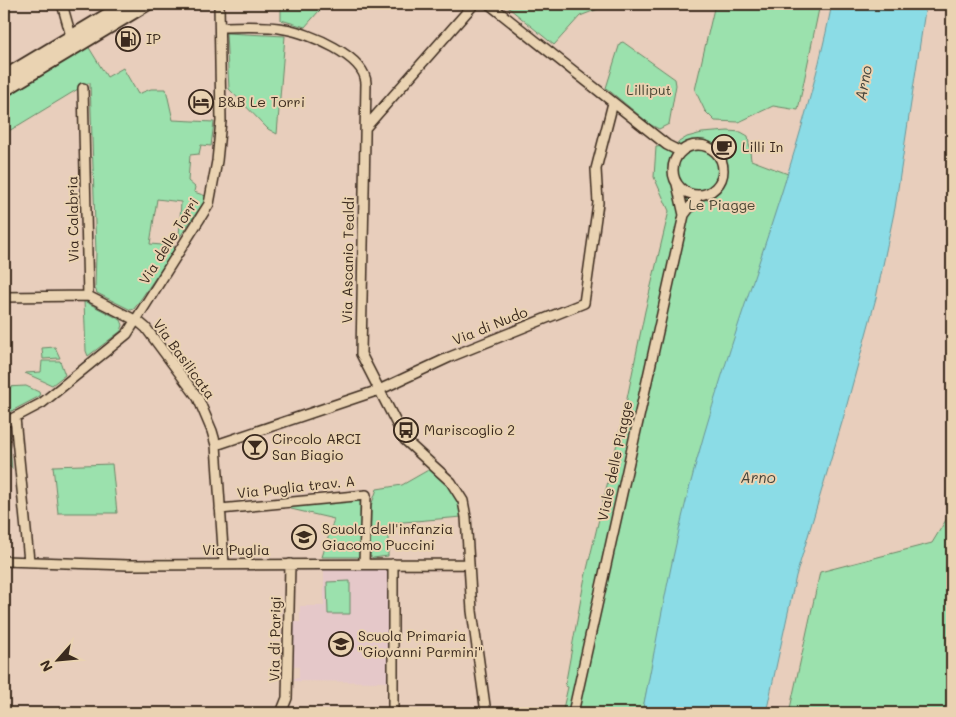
<svg xmlns="http://www.w3.org/2000/svg" width="956" height="717" viewBox="0 0 956 717" font-family="Mali,sans-serif">
<rect width="100%" height="100%" fill="#e8cebc"/>
<filter id="ink" filterUnits="userSpaceOnUse"><feTurbulence type="fractalNoise" baseFrequency=".02" numOctaves="2"/><feDisplacementMap in="SourceGraphic" scale="10" xChannelSelector="R" yChannelSelector="G"/><feConvolveMatrix kernelMatrix="1 2 1 2 8 2 1 2 1" color-interpolation-filters="sRGB"/></filter>
<g filter="url(#ink)">
<path fill="#e5c8c9" d="M 324,569 L 389,570 L 390,682 L 293,681 L 293,678 L 299,678 L 299,667 L 293,666 L 294,622 L 300,622 L 300,606 L 324,606 Z"/>
<path fill="#9be1ad" stroke="#6b8666" d="M 281,4 L 325,4 L 305,27 L 281,20 Z
M 504,4 L 598,4 L 598,9 L 580,16 L 554,45 Z
M 715,4 L 820,4 L 798,110 L 773,106 L 739,122 L 715,121 L 705,111 L 695,90 Z
M 226,33 L 285,36 L 277,134 L 268,129 L 229,89 Z
M 623,42 L 675,79 L 676,85 L 669,124 L 659,129 L 651,125 L 606,88 L 620,43 Z
M 88,46 L 107,77 L 123,68 L 138,94 L 151,89 L 166,89 L 173,120 L 214,122 L 211,146 L 201,145 L 199,154 L 190,155 L 188,181 L 195,187 L 194,192 L 206,196 L 204,202 L 179,238 L 181,202 L 157,199 L 150,244 L 174,246 L 174,251 L 134,309 L 131,310 L 97,293 L 95,288 L 96,252 L 90,83 L 81,84 L 78,89 L 4,134 L 4,97 Z
M 728,131 L 741,132 L 748,136 L 751,160 L 788,174 L 696,463 L 642,713 L 562,713 L 568,687 L 565,686 L 584,582 L 623,418 L 645,311 L 669,211 L 654,177 L 656,147 L 674,145 L 687,137 L 702,133 Z
M 84,301 L 121,320 L 123,325 L 121,331 L 88,356 L 86,351 Z
M 55,347 L 60,358 L 43,359 L 42,348 Z
M 42,361 L 60,361 L 65,375 L 52,385 L 25,373 L 41,372 Z
M 26,386 L 39,392 L 40,396 L 4,415 L 4,387 Z
M 8,427 L 12,469 L 4,461 L 4,429 Z
M 112,464 L 117,513 L 58,513 L 53,466 Z
M 430,469 C 449,481 457,496 462,517 L 392,523 L 388,527 L 388,556 L 373,558 L 370,556 L 371,506 L 377,489 L 402,485 Z
M 360,500 L 361,557 L 322,557 L 334,519 L 291,509 L 291,506 Z
M 952,510 L 952,713 L 789,713 L 820,572 L 932,543 Z
M 350,581 L 350,614 L 328,614 L 327,582 Z"/>
<path fill="#8bdce6" stroke="#6b9596" d="M 832,4 L 926,4 L 895,208 L 876,298 L 843,419 L 796,576 L 766,713 L 642,713 C 659,630 673,545 696,463 C 738,309 801,161 832,4 Z"/>
<g fill="none" stroke-linecap="round" stroke-linejoin="round">
<defs>
<path id="minor" d="M 62,4 L 71,36
M 489,4 L 667,145 L 681,152
M 220,27 C 241,27 264,25 285,29 C 309,33 365,56 366,83 L 361,354 L 405,440 L 451,482 L 463,501 L 466,517 L 472,611 L 486,713
M 83,88 L 88,296 L 139,322 L 146,328 L 198,398 L 212,431 L 216,445 L 224,564
M 366,127 L 474,4
M673 170a25 25 0 1 1 50 0a25 25 0 1 1-50 0Z
M 684,215 L 699,195
M 4,297 L 88,296
M 15,418 L 29,561
M 4,423 L 42,403 L 127,334 L 209,204 L 217,161 L 221,121 L 219,4
M 216,445 L 379,390 L 450,357 L 584,303 L 598,203 L 596,169 L 613,103
M 220,509 L 366,495 L 364,564
M 4,561 L 128,565 L 469,564
M 393,564 L 393,713
M 281,713 L 287,698 L 290,564
M 573,713 L 684,215 L 677,184"/>
<path id="secondary" d="M 4,77 L 126,4
M 4,90 L 147,4"/>
</defs>
<use href="#minor" stroke="#3b2a1e" stroke-width="12"/>
<use href="#secondary" stroke="#3b2a1e" stroke-width="16"/>
<use href="#minor" stroke="#ead3b2" stroke-width="9"/>
<use href="#secondary" stroke="#ead3b2" stroke-width="12"/>
</g>
</g>
<defs>
<symbol id="fuel-ring" viewBox="-11 -11 22 22"><circle r="9.5" fill="#ead3b2" stroke="#3b2a1e" stroke-width="1.5"/><path d="M-5.5-6h7V0h2V4h1.3V-2.5L3-4.5l.8-.8L6-3V5H2.5V1h-1V6h-7ZM-4.2-4.7v3.2H.2V-4.7Z" fill="#3b2a1e"/></symbol>
<symbol id="hotel-ring" viewBox="-11 -11 22 22"><circle r="9.5" fill="#ead3b2" stroke="#3b2a1e" stroke-width="1.5"/><path d="M-6-4.5h1.5V1H6V5H4.5V3h-9V5H-6ZM-4 0a1.8 1.8 0 1 1 3.6 0ZM.5 0V-2.5h3Q6-2.5 6 0Z" fill="#3b2a1e"/></symbol>
<symbol id="cafe-ring" viewBox="-11 -11 22 22"><circle r="9.5" fill="#ead3b2" stroke="#3b2a1e" stroke-width="1.5"/><path d="M-5.5-4.5H6V0H3Q3 3.5 0 3.5H-2.5Q-5.5 3.5-5.5 0ZM3-3.2v2h1.7v-2ZM-6 4.5H4V6H-6Z" fill="#3b2a1e"/></symbol>
<symbol id="bus-ring" viewBox="-11 -11 22 22"><circle r="9.5" fill="#ead3b2" stroke="#3b2a1e" stroke-width="1.5"/><path d="M-5-6H5V4H4V6H2V4H-2V6H-4V4H-5ZM-3.5-4V0h7V-4ZM-3.5 1.2v1.5H-2V1.2ZM2 1.2v1.5H3.5V1.2Z" fill="#3b2a1e"/></symbol>
<symbol id="bar-ring" viewBox="-11 -11 22 22"><circle r="9.5" fill="#ead3b2" stroke="#3b2a1e" stroke-width="1.5"/><path d="M-6-5H6L.8 .8V4.5H3.5V6h-7V4.5H-.8V.8Z" fill="#3b2a1e"/></symbol>
<symbol id="school-ring" viewBox="-11 -11 22 22"><circle r="9.5" fill="#ead3b2" stroke="#3b2a1e" stroke-width="1.5"/><path d="M0-5L7-2L0 1L-7-2ZM-4 1L0 2.5L4 1V4Q0 6-4 4Z" fill="#3b2a1e"/></symbol>
</defs>
<g fill-rule="evenodd">
<use href="#fuel-ring" x="114" y="25" width="28" height="28"/>
<use href="#hotel-ring" x="187" y="88" width="28" height="28"/>
<use href="#cafe-ring" x="710" y="133" width="28" height="28"/>
<use href="#bus-ring" x="392" y="416" width="28" height="28"/>
<use href="#bar-ring" x="241" y="433" width="28" height="28"/>
<use href="#school-ring" x="290" y="523" width="28" height="28"/>
<use href="#school-ring" x="327" y="630" width="28" height="28"/>
</g>
<g text-anchor="middle" stroke-width="4" stroke-linejoin="round" paint-order="stroke">
<g font-size="14" fill="#3b2a1e" stroke="#ead3b2" text-anchor="start">
<text x="146" y="44">IP</text>
<text x="218" y="107">B&amp;B Le Torri</text>
<text x="742" y="152">Lilli In</text>
<text x="424" y="435">Mariscoglio 2</text>
<text x="272" y="444">Circolo ARCI<tspan x="272" dy="16">San Biagio</tspan></text>
<text x="322" y="534">Scuola dell'infanzia<tspan x="322" dy="16">Giacomo Puccini</tspan></text>
<text x="358" y="641">Scuola Primaria<tspan x="358" dy="16">"Giovanni Parmini"</tspan></text>
</g>
<g font-size="14" fill="#494533" stroke="#ead3b2">
<text x="649" y="95">Lilliput</text>
<text x="722" y="210">Le Piagge</text>
</g>
<g font-size="14" fill="#3b2a1e" stroke="#ead3b2">
<text transform="translate(73 219) rotate(-91)" y="5">Via Calabria</text>
<text transform="translate(169 241) rotate(-58)" y="5">Via delle Torri</text>
<text transform="translate(348 260) rotate(-89)" y="5">Via Ascanio Tealdi</text>
<text transform="translate(490 326) rotate(-22)" y="5">Via di Nudo</text>
<text transform="translate(184 359) rotate(54)" y="5">Via Basilicata</text>
<text transform="translate(615 461) rotate(-78)" y="5">Viale delle Piagge</text>
<text transform="translate(296 487) rotate(-6)" y="5">Via Puglia trav. A</text>
<text x="236" y="555">Via Puglia</text>
<text transform="translate(275 639) rotate(-89)" y="5">Via di Parigi</text>
</g>
<g font-size="15" font-style="italic" fill="#47453c" stroke="#ead3b2">
<text transform="translate(864 83) rotate(-79)" y="5">Arno</text>
<text x="758" y="483">Arno</text>
</g>
</g>
<rect width="956" height="717" fill="none" stroke="#ead3b2" stroke-width="20"/>
<rect x="10" y="10" width="936" height="697" fill="none" stroke="#3b2a1e" stroke-width="2" filter="url(#ink)"/>
<g transform="translate(58 660) rotate(243)" stroke="#ead3b2" stroke-width="4" paint-order="stroke">
<path d="M0-4L9 19L0 12L-9 19Z" fill="#3b2a1e"/>
<text y="-8" font-size="14" font-weight="bold" text-anchor="middle" fill="#3b2a1e">N</text>
</g>
</svg>
